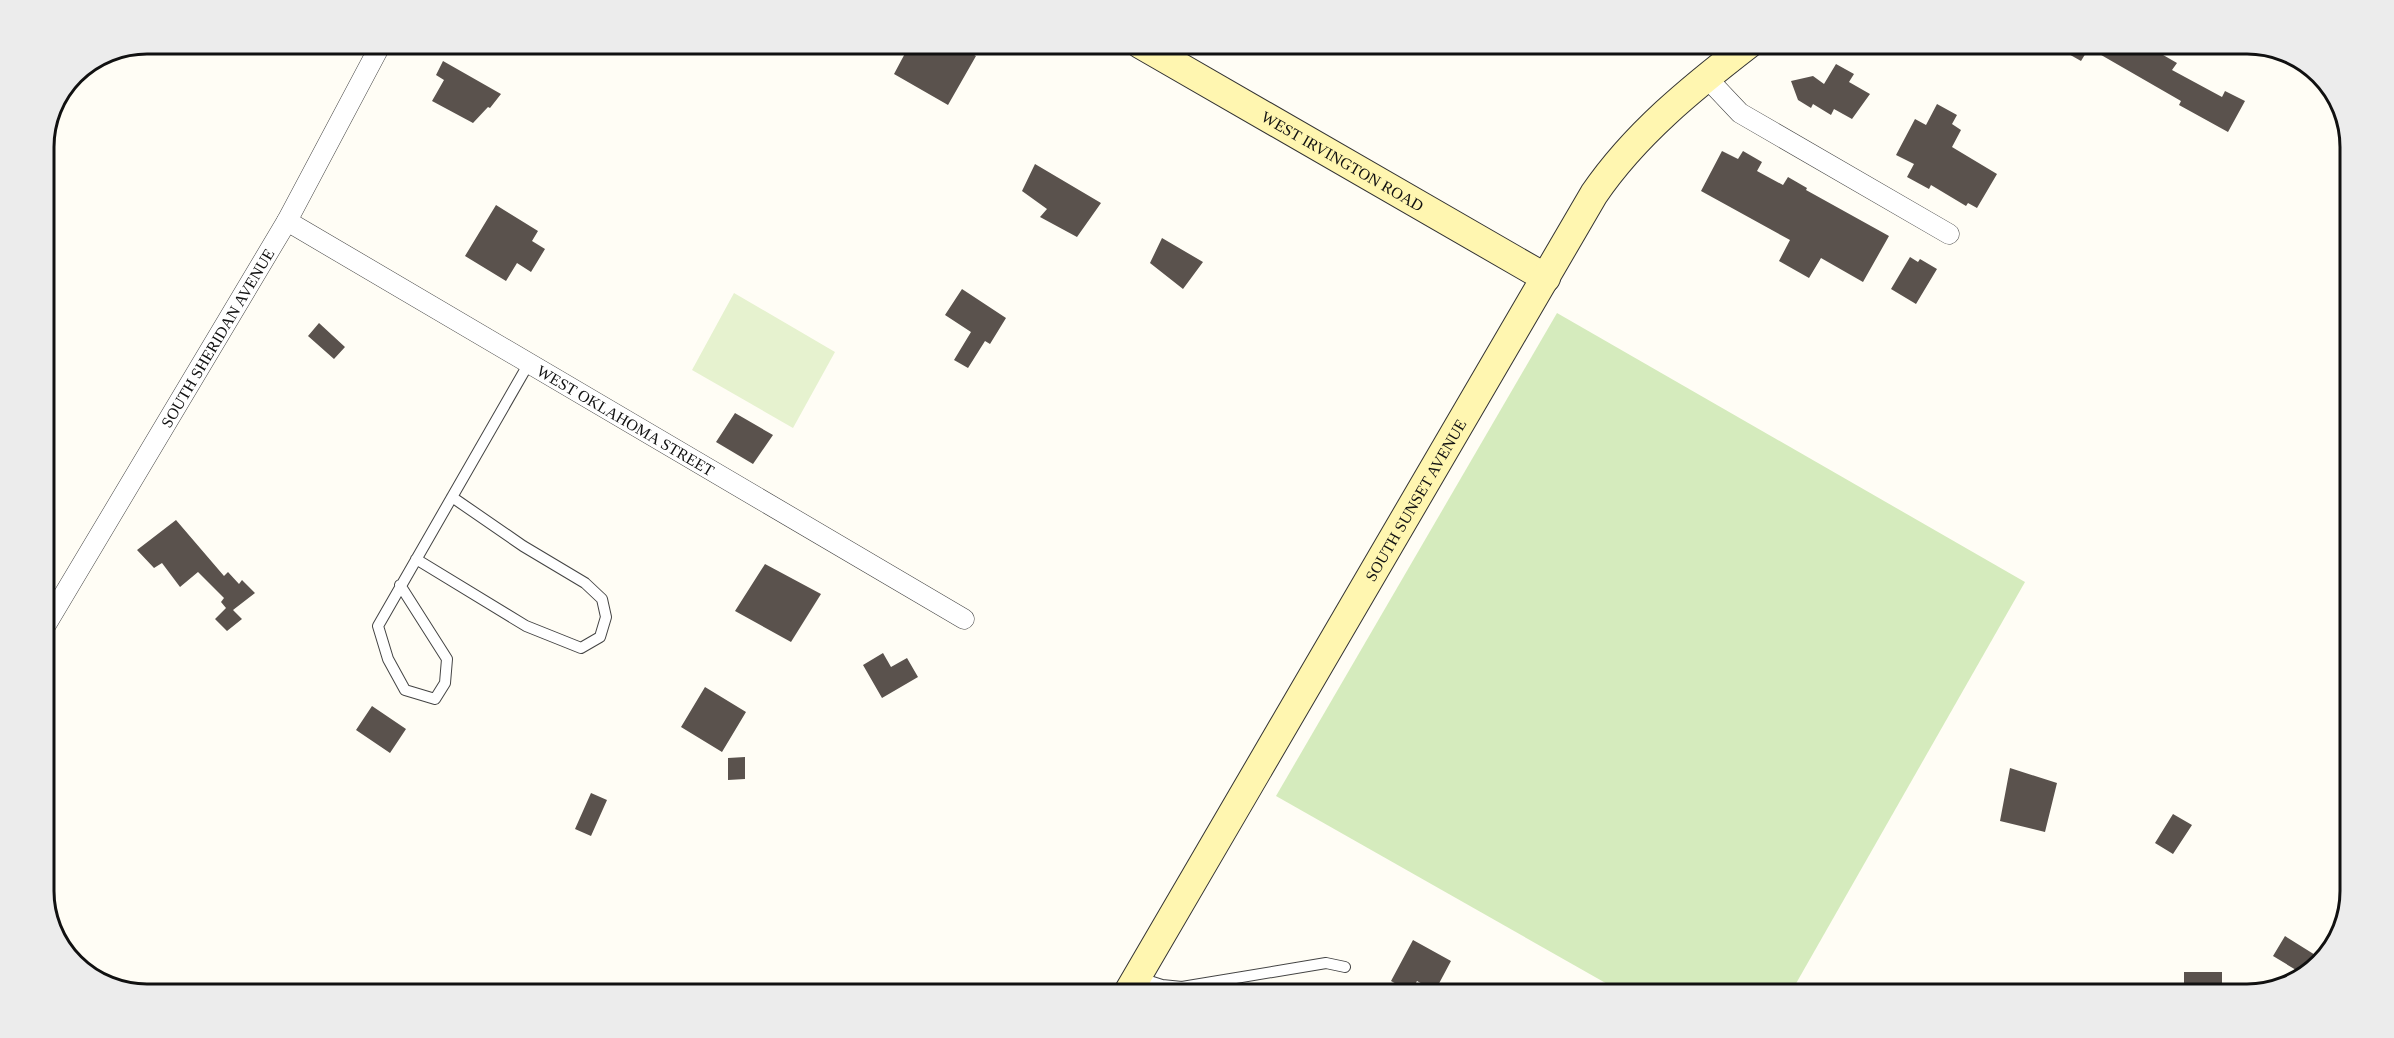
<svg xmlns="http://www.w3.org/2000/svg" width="2394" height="1038" viewBox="0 0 2394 1038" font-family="'Times New Roman',serif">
<rect width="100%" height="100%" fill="#fffdf5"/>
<path fill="#d5ebbd" d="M 1557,313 L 2025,582 L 1790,994 L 1625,994 L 1276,796 Z"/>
<path fill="#e6f2cf" d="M 734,293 L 835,352 L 793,428 L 692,370 Z"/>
<path fill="#5a524d" d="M 910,44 L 955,44 L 976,56 L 948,105 L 894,74 Z
M 2051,44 L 2144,44 L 2177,63 L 2172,70 L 2222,97 L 2225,91 L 2245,101 L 2228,132 L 2179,105 L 2181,101 L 2089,48 L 2081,61 Z
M 443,61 L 501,94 L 490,108 L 488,107 L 473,123 L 432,101 L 444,80 L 436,75 Z
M 1836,64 L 1854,74 L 1849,82 L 1870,94 L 1852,119 L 1834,109 L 1831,115 L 1813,104 L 1811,108 L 1798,100 L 1791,81 L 1813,76 L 1824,84 Z
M 1937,104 L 1957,115 L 1952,124 L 1961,130 L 1952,147 L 1997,174 L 1977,208 L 1968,203 L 1966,206 L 1931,185 L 1929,189 L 1907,177 L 1914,164 L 1896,155 L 1915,119 L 1926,125 Z
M 1722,151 L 1738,159 L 1743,151 L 1762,162 L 1757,171 L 1783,185 L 1788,177 L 1807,188 L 1806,190 L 1889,236 L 1863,282 L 1821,258 L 1809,278 L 1779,261 L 1790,240 L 1701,191 Z
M 1035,164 L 1101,203 L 1077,237 L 1040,217 L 1047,209 L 1022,191 Z
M 496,205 L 538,231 L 532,241 L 545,249 L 531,272 L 517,263 L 506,281 L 465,256 Z
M 1162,238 L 1203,262 L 1183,289 L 1150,263 Z
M 1910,257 L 1918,262 L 1920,259 L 1937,269 L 1916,304 L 1891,289 Z
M 962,289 L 1006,318 L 990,344 L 985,341 L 968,368 L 954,360 L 971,332 L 945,315 Z
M 319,323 L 345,347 L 334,359 L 308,336 Z
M 735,413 L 773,435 L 753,464 L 716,442 Z
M 176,520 L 224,576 L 228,572 L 239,584 L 242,580 L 255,593 L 233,610 L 242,619 L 227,631 L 215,619 L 226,608 L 221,602 L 224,598 L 198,572 L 180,587 L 162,563 L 154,568 L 137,550 Z
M 765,564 L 821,594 L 791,642 L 735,611 Z
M 883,653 L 891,667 L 907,658 L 918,677 L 882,698 L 863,665 Z
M 705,687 L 746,712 L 722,752 L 681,727 Z
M 372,706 L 406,729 L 390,753 L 356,730 Z
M 745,757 L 745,779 L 728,780 L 728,758 Z
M 2010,768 L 2057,783 L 2045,832 L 2000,821 Z
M 591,793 L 607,800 L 591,836 L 575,829 Z
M 2173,814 L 2192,825 L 2173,854 L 2155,843 Z
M 2285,936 L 2320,958 L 2306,976 L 2273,956 Z
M 1413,940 L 1451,961 L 1435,991 L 1417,981 L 1411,992 L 1391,981 Z
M 2184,972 L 2222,972 L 2222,994 L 2184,994 Z"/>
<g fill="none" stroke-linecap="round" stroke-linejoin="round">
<defs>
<path id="lane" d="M 416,559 L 526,626 L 581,648 L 600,637 L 606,617 L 602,599 L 585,583 L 523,546 L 452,497
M 400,585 L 447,659 L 445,683 L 435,699 L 405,690 L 388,659 L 378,626 L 529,363
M 1137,977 L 1162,985 L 1182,987 L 1326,963 L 1345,967"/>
<g id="street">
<path d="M 1706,77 L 1740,113 L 1949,234"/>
<path id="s1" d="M 287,221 L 964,619"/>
<path id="s2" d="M 44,628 L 287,221 L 381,44"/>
</g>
<g id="secondary">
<path id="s3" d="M 1140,44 L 1546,278"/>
<path id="s4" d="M 1127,994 L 1594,194 C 1635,134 1692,88 1749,44"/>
</g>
</defs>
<use href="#lane" stroke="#444" stroke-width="12"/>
<use href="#street" stroke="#444" stroke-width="21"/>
<use href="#secondary" stroke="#333" stroke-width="30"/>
<use href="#lane" stroke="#fff" stroke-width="10"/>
<use href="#street" stroke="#fff" stroke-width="20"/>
<use href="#secondary" stroke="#fff6b0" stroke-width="28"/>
</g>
<g text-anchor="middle" stroke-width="6" stroke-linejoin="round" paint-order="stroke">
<g font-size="16" fill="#111" stroke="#fff">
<text dy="6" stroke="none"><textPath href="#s3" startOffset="234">WEST IRVINGTON ROAD</textPath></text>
<text dy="6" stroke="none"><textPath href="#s2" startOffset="338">SOUTH SHERIDAN AVENUE</textPath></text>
<text dy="6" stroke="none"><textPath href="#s1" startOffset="393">WEST OKLAHOMA STREET</textPath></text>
<text dy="6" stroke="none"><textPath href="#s4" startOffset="572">SOUTH SUNSET AVENUE</textPath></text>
</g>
</g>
<path d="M0 0H2394V1038H0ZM147 54H2247A93 93 0 0 1 2340 147V891A93 93 0 0 1 2247 984H147A93 93 0 0 1 54 891V147A93 93 0 0 1 147 54Z" fill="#ececec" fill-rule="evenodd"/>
<path fill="none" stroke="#111" stroke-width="3" d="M147 54H2247A93 93 0 0 1 2340 147V891A93 93 0 0 1 2247 984H147A93 93 0 0 1 54 891V147A93 93 0 0 1 147 54Z"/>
</svg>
